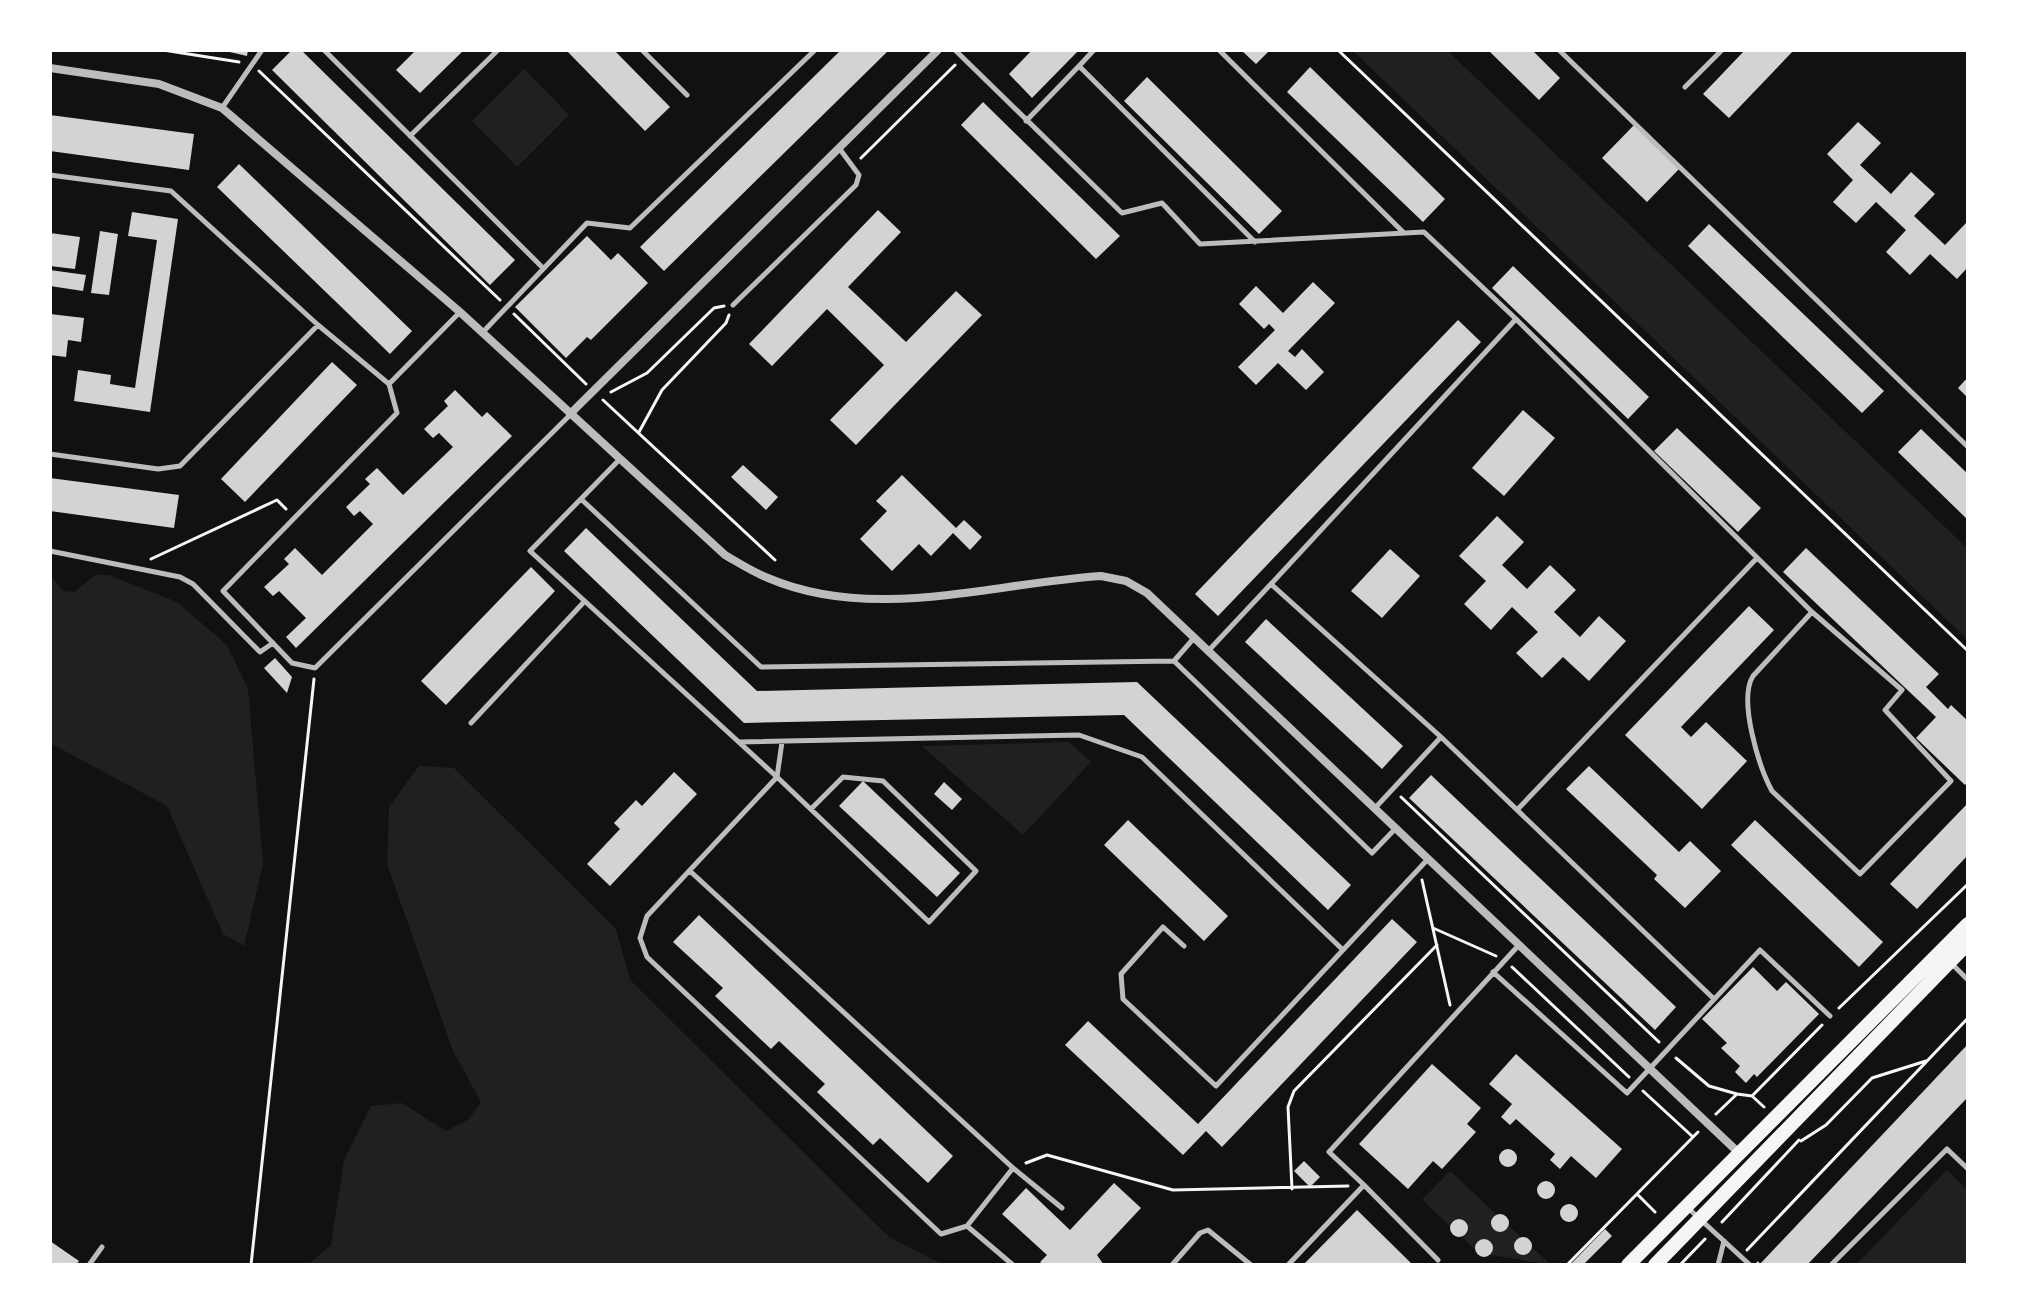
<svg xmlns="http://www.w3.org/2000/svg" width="2018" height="1315" viewBox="0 0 2018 1315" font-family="Bitter,serif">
<rect width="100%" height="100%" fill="#111"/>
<path fill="#202020" d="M 1352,50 L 1447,50 L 1968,549 L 1968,640 Z
M 524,69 L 569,115 L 517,167 L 472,121 Z
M 50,575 L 63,591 L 75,592 L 95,575 L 109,575 L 177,602 L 227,645 L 248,689 L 263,864 L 244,946 L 223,934 L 167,806 L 50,743 Z
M 1069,742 L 1091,762 L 1023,835 L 922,746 Z
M 419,766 L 454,768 L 616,929 L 630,980 L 889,1237 L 944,1265 L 308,1265 L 331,1245 L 344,1160 L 371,1106 L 402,1103 L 446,1131 L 469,1119 L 481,1102 L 453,1051 L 387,864 L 389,807 Z
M 1947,1170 L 1968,1191 L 1968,1265 L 1856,1265 Z
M 1450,1171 L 1551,1265 L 1479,1253 L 1422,1200 Z"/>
<path fill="#d3d3d3" d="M 221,50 L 248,50 L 247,56 Z
M 292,50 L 301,50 L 515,260 L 490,285 L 272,70 Z
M 416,50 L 464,50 L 420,93 L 396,70 Z
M 566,50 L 614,50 L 670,107 L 645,131 Z
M 841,50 L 889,50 L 664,271 L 640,247 Z
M 1032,50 L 1079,50 L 1032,98 L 1009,74 Z
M 1241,50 L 1270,50 L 1256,64 Z
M 1488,50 L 1532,50 L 1560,78 L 1539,100 Z
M 1745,50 L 1794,50 L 1729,118 L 1703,94 Z
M 1310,67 L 1445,199 L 1423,222 L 1287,92 Z
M 1147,77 L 1282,211 L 1259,234 L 1124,101 Z
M 983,102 L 1120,236 L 1096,259 L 961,125 Z
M 50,115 L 194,134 L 189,170 L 50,151 Z
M 1858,122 L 1881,143 L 1860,165 L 1891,194 L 1911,172 L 1935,194 L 1914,216 L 1945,245 L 1966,223 L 1968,226 L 1968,267 L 1957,279 L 1930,254 L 1910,275 L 1886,252 L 1906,230 L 1876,202 L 1856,223 L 1833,202 L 1853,180 L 1827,154 Z
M 1635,124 L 1680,168 L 1647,202 L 1602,158 Z
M 239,164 L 412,331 L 390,354 L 217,187 Z
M 878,210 L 901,232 L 848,287 L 906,342 L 956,291 L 982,315 L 856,445 L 830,420 L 884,365 L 827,309 L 772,366 L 749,344 Z
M 132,212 L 178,219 L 150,412 L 74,401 L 78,370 L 111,375 L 110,384 L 135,388 L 157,240 L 128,236 Z
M 1709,224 L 1884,391 L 1862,413 L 1688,246 Z
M 100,231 L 118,234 L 109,295 L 91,293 Z
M 50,233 L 80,237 L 75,269 L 50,266 Z
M 587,236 L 611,260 L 618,253 L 648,283 L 591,340 L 587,337 L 566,358 L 515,307 Z
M 1513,266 L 1649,397 L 1628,419 L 1492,288 Z
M 50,270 L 86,275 L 83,291 L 50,286 Z
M 1313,282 L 1335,303 L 1288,351 L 1295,357 L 1302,349 L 1324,372 L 1306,390 L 1278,363 L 1256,385 L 1238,367 L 1275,330 L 1269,324 L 1264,329 L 1239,304 L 1256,286 L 1283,313 Z
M 50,314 L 84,318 L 81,342 L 68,340 L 66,357 L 50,355 Z
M 1458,320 L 1481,342 L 1218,616 L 1195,594 Z
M 332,362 L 357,385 L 245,502 L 221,479 Z
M 1968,377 L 1968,398 L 1958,388 Z
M 455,390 L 482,417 L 487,412 L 512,436 L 296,648 L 286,637 L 306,618 L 279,591 L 273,596 L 264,587 L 289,564 L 284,559 L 295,548 L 322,575 L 373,524 L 360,511 L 354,516 L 346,507 L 370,484 L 365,479 L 377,468 L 403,495 L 453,447 L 439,433 L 433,438 L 424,429 L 448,406 L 444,401 Z
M 1523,410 L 1555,438 L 1504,496 L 1472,468 Z
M 1677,428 L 1761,508 L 1738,532 L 1654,451 Z
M 1921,429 L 1968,474 L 1968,520 L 1898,452 Z
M 743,465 L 778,497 L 766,510 L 731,477 Z
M 902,475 L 956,528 L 964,520 L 982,537 L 970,550 L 953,533 L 931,556 L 919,544 L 892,571 L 860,539 L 887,511 L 876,501 Z
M 50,478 L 179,495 L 174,528 L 50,511 Z
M 1497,516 L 1524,542 L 1502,565 L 1527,589 L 1550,565 L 1576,590 L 1554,612 L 1580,637 L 1599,616 L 1626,641 L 1589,681 L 1563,657 L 1542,678 L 1516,653 L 1538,632 L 1512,607 L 1491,630 L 1464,604 L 1486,581 L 1459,556 Z
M 586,528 L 757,691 L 1137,682 L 1351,885 L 1328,910 L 1124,715 L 744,723 L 564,551 Z
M 1806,548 L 1939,674 L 1926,687 L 1948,709 L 1951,705 L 1968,721 L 1968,781 L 1965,785 L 1916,738 L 1936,717 L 1783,572 Z
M 1390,549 L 1420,576 L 1382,618 L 1351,591 Z
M 531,567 L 555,591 L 446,705 L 421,681 Z
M 1749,606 L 1774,630 L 1681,727 L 1691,737 L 1706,722 L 1747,761 L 1702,809 L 1625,735 Z
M 1266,619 L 1403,746 L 1382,769 L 1245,642 Z
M 275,658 L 292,677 L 287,693 L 264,668 Z
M 1589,766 L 1679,852 L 1690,841 L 1721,871 L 1685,908 L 1654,879 L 1657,875 L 1566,789 Z
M 674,772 L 697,794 L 610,886 L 587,864 L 620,829 L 614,823 L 636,800 L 642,806 Z
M 1431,775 L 1676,1007 L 1655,1030 L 1409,798 Z
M 863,781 L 960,873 L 937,897 L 839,806 Z
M 944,782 L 962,799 L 952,810 L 934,794 Z
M 1968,803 L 1968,855 L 1917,909 L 1890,884 Z
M 1128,820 L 1228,916 L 1204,941 L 1104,845 Z
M 1755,820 L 1883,942 L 1859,967 L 1731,845 Z
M 699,915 L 953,1156 L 928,1183 L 880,1138 L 873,1145 L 817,1092 L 825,1084 L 779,1041 L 771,1049 L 715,996 L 723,988 L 673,942 Z
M 1392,919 L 1417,942 L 1222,1147 L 1206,1131 L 1183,1155 L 1065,1045 L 1088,1021 L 1198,1124 Z
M 1753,967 L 1777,991 L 1786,982 L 1819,1014 L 1757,1077 L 1754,1074 L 1746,1083 L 1735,1072 L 1740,1066 L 1721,1048 L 1727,1043 L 1702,1019 Z
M 1968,1044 L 1968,1097 L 1807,1265 L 1754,1265 L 1758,1261 L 1760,1264 Z
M 1516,1054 L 1622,1149 L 1596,1178 L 1571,1156 L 1560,1169 L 1550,1160 L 1555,1154 L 1516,1119 L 1510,1125 L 1501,1117 L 1512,1104 L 1489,1084 Z
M 1432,1064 L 1481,1108 L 1467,1124 L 1476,1132 L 1442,1169 L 1433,1161 L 1408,1189 L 1359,1144 Z
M1499 1158a9 9 0 1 1 18 0a9 9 0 1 1-18 0Z
M 1304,1161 L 1320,1177 L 1310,1187 L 1294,1171 Z
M1537 1190a9 9 0 1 1 18 0a9 9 0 1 1-18 0Z
M 1114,1183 L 1141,1208 L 1097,1255 L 1104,1265 L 1044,1265 L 1040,1262 L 1047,1255 L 1002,1214 L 1026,1188 L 1070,1230 Z
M1560 1213a9 9 0 1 1 18 0a9 9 0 1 1-18 0Z
M 1357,1210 L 1413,1265 L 1303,1265 Z
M1491 1223a9 9 0 1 1 18 0a9 9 0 1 1-18 0Z
M1450 1228a9 9 0 1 1 18 0a9 9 0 1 1-18 0Z
M 1605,1229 L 1612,1236 L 1583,1265 L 1570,1265 Z
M1514 1246a9 9 0 1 1 18 0a9 9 0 1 1-18 0Z
M1475 1248a9 9 0 1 1 18 0a9 9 0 1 1-18 0Z
M 50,1241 L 79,1261 L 76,1265 L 50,1265 Z"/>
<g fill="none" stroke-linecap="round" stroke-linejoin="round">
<path stroke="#f5f5f5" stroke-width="3" d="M 163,50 L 239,62
M 1338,50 L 1968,651
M 259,71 L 500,300
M 861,158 L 955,65
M 514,314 L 586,384
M 611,392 L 647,373 L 714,308 L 724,306
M 603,400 L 775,560
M 639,432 L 662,390 L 726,323 L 729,315
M 151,559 L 277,500 L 286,509
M 1401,797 L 1659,1042
M 1422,880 L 1450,1005
M 1433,928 L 1496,956
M 1512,967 L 1629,1077
M 1839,1008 L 1968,884
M 1676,1058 L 1709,1086 L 1737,1094
M 1643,1091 L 1693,1137
M 1764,1107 L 1752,1096 L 1822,1025
M 1716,1114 L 1737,1094 L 1752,1096
M 1801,1141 L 1826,1125 L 1872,1078 L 1926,1061
M 1026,1163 L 1047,1155 L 1173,1190 L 1348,1186
M 1292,1189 L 1288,1107 L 1294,1091 L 1437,945
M 1637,1194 L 1655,1212
M 1722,1222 L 1799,1140
M 1747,1250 L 1968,1018
M 251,1265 L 314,679
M 1567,1265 L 1698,1132
M 1680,1265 L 1705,1239"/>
<path stroke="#bcbcbc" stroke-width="5" d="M 324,50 L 543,268
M 642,50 L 687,95
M 955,50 L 1122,213 L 1162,203 L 1200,244 L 1424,232 L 1516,319
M 1219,50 L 1403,232
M 1559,50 L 1968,447
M 1079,66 L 1094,50
M 1685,87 L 1722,50
M 222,108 L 262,50
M 1026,121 L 1079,66 L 1255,242
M 410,136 L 498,50
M 50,175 L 171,191 L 318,325 L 389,384 L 397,413 L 223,591 L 292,663 L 315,668 L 570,415
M 733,305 L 856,185 L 859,175 L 839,148
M 483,332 L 587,223 L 630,228 L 815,50
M 389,384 L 460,312
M 50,454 L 158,469 L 180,466 L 318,325
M 619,460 L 530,551 L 777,777 L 929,922 L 976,871 L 883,781 L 843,777 L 811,809
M 581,499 L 761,667 L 1174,661 L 1372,853 L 1396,828
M 50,551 L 180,577 L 193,584 L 260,652 L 273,643
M 1271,584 L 1516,319 L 1812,612 L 1902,690 L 1885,710 L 1951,781 L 1860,874 L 1772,791 C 1759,767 1738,700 1753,676 L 1812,612
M 1210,649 L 1271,584 L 1441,737 L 1714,999
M 1174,661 L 1194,638
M 471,723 L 583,603
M 739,742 L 1079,735 L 1142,757 L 1343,950
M 782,742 L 777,777 L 647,916 L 640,938 L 647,957 L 941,1234 L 967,1226 L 1013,1265
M 1376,807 L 1441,737
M 1517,810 L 1757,558
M 691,872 L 1013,1168 L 967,1226
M 1184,946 L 1163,927 L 1121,974 L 1123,999 L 1216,1086 L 1428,859
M 1952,964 L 1968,980
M 1493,972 L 1627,1093 L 1760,950 L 1830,1016
M 1013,1168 L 1062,1208
M 1364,1185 L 1438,1260
M 1689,1209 L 1750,1265
M 89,1265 L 102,1247
M 1172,1265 L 1200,1233 L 1208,1230 L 1251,1265
M 1288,1265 L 1364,1185 L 1329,1152 L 1518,946
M 1718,1265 L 1724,1241
M 1831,1265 L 1947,1149 L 1968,1169"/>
<path stroke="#bcbcbc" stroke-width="8" d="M 50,68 L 159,84 L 222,108 L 460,312 L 725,555 C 739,563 753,572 768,578 C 873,623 993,583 1101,576 L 1126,581 L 1147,593 L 1740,1154
M 570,414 L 938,50"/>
<path stroke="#f5f5f5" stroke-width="14" d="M 1628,1265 L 1968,924
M 1655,1265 L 1968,943"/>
</g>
<rect width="2018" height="1315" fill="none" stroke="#ffffff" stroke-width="104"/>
</svg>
